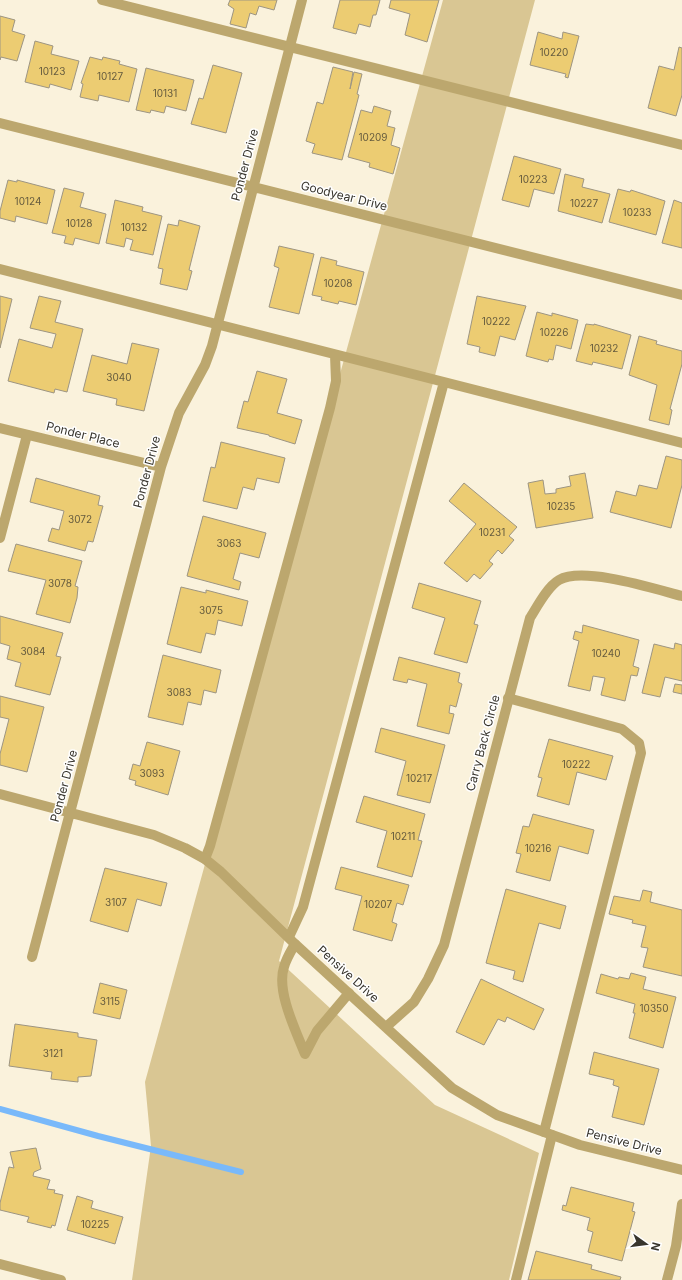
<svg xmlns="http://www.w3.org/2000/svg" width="682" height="1280" viewBox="0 0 682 1280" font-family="Inter,sans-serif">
<rect width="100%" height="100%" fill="#faf2dc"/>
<path fill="#d9c693" d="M 443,0 L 535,0 L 279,961 L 435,1105 L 539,1153 L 509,1280 L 132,1280 L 151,1146 L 145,1082 Z"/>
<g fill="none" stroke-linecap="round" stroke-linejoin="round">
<path stroke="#79b9fa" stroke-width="6" d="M 0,1109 L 98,1136 L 241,1172"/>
</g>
<path fill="#eccc72" stroke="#9d9582" d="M 230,0 L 277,0 L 274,10 L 259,6 L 256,15 L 250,13 L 246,28 L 230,24 L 234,9 L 228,5 Z
M 340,0 L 380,0 L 376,15 L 373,15 L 370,27 L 359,24 L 356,34 L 333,28 Z
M 391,0 L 439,0 L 427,42 L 405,35 L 410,14 L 389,8 Z
M 0,16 L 15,20 L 12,31 L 25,35 L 17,61 L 1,57 L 0,60 Z
M 538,32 L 562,39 L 563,32 L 579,36 L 568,78 L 565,77 L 566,74 L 530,65 Z
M 35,41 L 53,46 L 51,54 L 79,61 L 71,90 L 50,84 L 49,88 L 25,82 Z
M 679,47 L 682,48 L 682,95 L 676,116 L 648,108 L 659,66 L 674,70 Z
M 90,57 L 102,60 L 103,57 L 120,61 L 119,64 L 137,69 L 129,102 L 99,95 L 98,101 L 80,97 L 83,84 L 81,83 Z
M 213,65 L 242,73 L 226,133 L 191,124 L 199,98 L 203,99 Z
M 333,67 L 353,72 L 350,89 L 354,72 L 362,74 L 357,94 L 359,95 L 342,160 L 312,153 L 315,144 L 306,141 L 317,102 L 323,104 Z
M 146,68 L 194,80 L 186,111 L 166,106 L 164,113 L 151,110 L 150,113 L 136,110 Z
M 374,106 L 391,111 L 387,126 L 395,128 L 391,145 L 400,148 L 393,174 L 369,167 L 370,163 L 348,157 L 361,110 L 372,113 Z
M 514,156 L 561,169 L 554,194 L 534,189 L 529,207 L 502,200 Z
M 565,174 L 584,179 L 582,187 L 610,194 L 602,223 L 558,211 Z
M 8,180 L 17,182 L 17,180 L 55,190 L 47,224 L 16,216 L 15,222 L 0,218 L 0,211 Z
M 64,188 L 84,193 L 80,207 L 106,214 L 99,244 L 75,238 L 73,245 L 64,243 L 66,236 L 52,233 Z
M 618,189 L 630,192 L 631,190 L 665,201 L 656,235 L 609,222 Z
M 115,200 L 143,207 L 142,211 L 162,216 L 153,255 L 130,250 L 133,240 L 126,238 L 124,247 L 106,243 Z
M 674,200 L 682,203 L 682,248 L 662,243 Z
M 179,220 L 200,226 L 189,270 L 192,271 L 187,290 L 160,284 L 163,269 L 158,268 L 168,224 L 178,226 Z
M 279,246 L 314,254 L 299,314 L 269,307 L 279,268 L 274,266 Z
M 321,257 L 337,261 L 336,265 L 364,272 L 356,305 L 339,301 L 338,304 L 321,300 L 322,297 L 312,295 Z
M 0,296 L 12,299 L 0,348 Z
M 39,296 L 61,301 L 55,322 L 83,329 L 67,392 L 55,389 L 54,393 L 8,381 L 19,339 L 52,348 L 56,334 L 30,328 Z
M 477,296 L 526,306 L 515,340 L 500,336 L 495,356 L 479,352 L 480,347 L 467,344 Z
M 537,312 L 552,316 L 552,313 L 578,320 L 571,349 L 556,345 L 553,360 L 549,359 L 548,362 L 526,356 Z
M 586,324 L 594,325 L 594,324 L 631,335 L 622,369 L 593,362 L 592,365 L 576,361 Z
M 639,336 L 657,341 L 656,344 L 682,351 L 682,364 L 670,409 L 672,410 L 669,425 L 649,420 L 657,385 L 629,375 Z
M 132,343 L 159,349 L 144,411 L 116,405 L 117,399 L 83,391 L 92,355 L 127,364 Z
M 257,371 L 287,379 L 277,413 L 302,420 L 295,444 L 269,436 L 269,435 L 237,428 L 244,401 L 248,402 Z
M 221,442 L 285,458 L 279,483 L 257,478 L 254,490 L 243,487 L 237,509 L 203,501 L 211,467 L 215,468 Z
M 666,456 L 682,460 L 682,485 L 671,528 L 610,512 L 616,491 L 636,496 L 639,485 L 657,489 Z
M 585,473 L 593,518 L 536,528 L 528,483 L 543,480 L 545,494 L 556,493 L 556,489 L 571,486 L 569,476 Z
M 36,478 L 100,496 L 98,505 L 103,506 L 93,542 L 88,541 L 85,551 L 48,541 L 52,528 L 59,530 L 64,511 L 30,502 Z
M 464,483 L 517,527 L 509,536 L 514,540 L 502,554 L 498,550 L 489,561 L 493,564 L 480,579 L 474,574 L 467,582 L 444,563 L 476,524 L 449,501 Z
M 203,516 L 266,533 L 259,558 L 240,553 L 233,579 L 241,582 L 239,590 L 187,576 Z
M 16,544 L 82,561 L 75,586 L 78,587 L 77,598 L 70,623 L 36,614 L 46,580 L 8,571 Z
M 419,583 L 481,601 L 474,624 L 478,625 L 467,663 L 434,654 L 445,618 L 412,608 Z
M 181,587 L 206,593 L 206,590 L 248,601 L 242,626 L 218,620 L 215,635 L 206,633 L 201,653 L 167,644 Z
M 0,616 L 63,633 L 56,656 L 61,657 L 50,695 L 15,686 L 21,663 L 7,659 L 10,646 L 0,643 Z
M 583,625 L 639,640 L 633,666 L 639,668 L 637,676 L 631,675 L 625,701 L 601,695 L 605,678 L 593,676 L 590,691 L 568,686 L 579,641 L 573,639 L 575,631 L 582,633 Z
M 675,643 L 682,645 L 682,681 L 665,677 L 660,697 L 642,693 L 654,644 L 674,649 Z
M 163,655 L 221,670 L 216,693 L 204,690 L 201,705 L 188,702 L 183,725 L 148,717 Z
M 399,657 L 460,673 L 458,682 L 462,684 L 456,707 L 450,705 L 449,713 L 454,714 L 449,734 L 417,726 L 427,684 L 408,679 L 407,683 L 393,680 Z
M 675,684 L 682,685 L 682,694 L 673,692 Z
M 0,696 L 44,707 L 27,772 L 0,765 L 0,754 L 9,719 L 0,717 Z
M 381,728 L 445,745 L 430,803 L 397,795 L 406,761 L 375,752 Z
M 549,739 L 613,756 L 606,780 L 577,772 L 569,805 L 537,796 L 542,778 L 538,777 Z
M 147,742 L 180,751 L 168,795 L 135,785 L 136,781 L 129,779 L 133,764 L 140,766 Z
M 364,796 L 425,814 L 418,840 L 422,841 L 412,877 L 377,867 L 387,831 L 356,822 Z
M 533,814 L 594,830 L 588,854 L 559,846 L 550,881 L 516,872 L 521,854 L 516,853 L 523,826 L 529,827 Z
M 341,867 L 409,885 L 403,905 L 397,903 L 392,922 L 397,924 L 392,941 L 353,930 L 362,896 L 335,889 Z
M 105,868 L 167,883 L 161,906 L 137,899 L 128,932 L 90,921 Z
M 506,889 L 566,906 L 560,929 L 539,923 L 523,982 L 513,979 L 515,971 L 486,963 Z
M 643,890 L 652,892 L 650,902 L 682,910 L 682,976 L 643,967 L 648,948 L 641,947 L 646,926 L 632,923 L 633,920 L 609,914 L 614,896 L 640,901 Z
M 631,973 L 646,977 L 643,989 L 676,997 L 663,1048 L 629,1038 L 635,1013 L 633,1013 L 635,1004 L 596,993 L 601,974 L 618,979 L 619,977 L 629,979 Z
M 481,979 L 544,1009 L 534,1030 L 507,1017 L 505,1022 L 498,1019 L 484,1045 L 456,1032 Z
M 100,983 L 127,990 L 120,1019 L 93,1013 Z
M 15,1024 L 78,1033 L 78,1037 L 97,1040 L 91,1076 L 78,1077 L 78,1082 L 51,1079 L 52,1072 L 9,1066 Z
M 594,1052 L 659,1069 L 644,1125 L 612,1117 L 619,1087 L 613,1085 L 614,1080 L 589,1074 Z
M 36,1148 L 41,1169 L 34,1172 L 33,1176 L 50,1180 L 47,1189 L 55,1190 L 54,1193 L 63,1195 L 55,1226 L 52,1225 L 51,1228 L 27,1222 L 29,1217 L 0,1210 L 0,1203 L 9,1167 L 14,1168 L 10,1152 Z
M 571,1187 L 634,1203 L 632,1211 L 635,1212 L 622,1261 L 588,1252 L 593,1232 L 587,1230 L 590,1218 L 562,1210 L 563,1205 L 566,1206 Z
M 77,1196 L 93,1201 L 91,1208 L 123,1217 L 115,1244 L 67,1230 Z
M 536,1251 L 592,1265 L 591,1269 L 621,1277 L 620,1280 L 528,1280 Z"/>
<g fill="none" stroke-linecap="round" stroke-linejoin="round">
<path stroke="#bca76e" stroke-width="10" d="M 102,0 L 682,145
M 0,269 L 444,382
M 0,538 L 27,435
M 508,698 L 622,729 L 639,743 L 641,753 L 544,1132
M 205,859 L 210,846 L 330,408 L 336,381 L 335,355
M 289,937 L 303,907 L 444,382 L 682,443
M 295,944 C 291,951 286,959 284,967 C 276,991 296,1031 305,1054 L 317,1031 L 349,993
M 516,1280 L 552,1135"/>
<path stroke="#bca76e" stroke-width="10" d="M 0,123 L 682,295
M 0,428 L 161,467
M 0,794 L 154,835 L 185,848 L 205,859 L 221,872 L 295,944 L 452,1088 L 497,1115 L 580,1145 L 682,1170
M 32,957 L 161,467 L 179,413 L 205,365 L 212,346 L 302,0
M 386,1027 L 414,1002 L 428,979 L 444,945 L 530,618 C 537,607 547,587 559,580 C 583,566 655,589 682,596
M 0,1264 L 61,1280
M 667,1280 L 676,1246 L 682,1204"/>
</g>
<g text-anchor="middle" stroke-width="3" stroke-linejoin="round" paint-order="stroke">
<g font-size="10" fill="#655b3e">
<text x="554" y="56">10220</text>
<text x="52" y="75">10123</text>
<text x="110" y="80">10127</text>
<text x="165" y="97">10131</text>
<text x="373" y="141">10209</text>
<text x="533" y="183">10223</text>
<text x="28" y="205">10124</text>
<text x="584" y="207">10227</text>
<text x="637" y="216">10233</text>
<text x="79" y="227">10128</text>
<text x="134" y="231">10132</text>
<text x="338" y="287">10208</text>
<text x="496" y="325">10222</text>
<text x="554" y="336">10226</text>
<text x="604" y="352">10232</text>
<text x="119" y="381">3040</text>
<text x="561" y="510">10235</text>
<text x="80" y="523">3072</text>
<text x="492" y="536">10231</text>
<text x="229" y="547">3063</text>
<text x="60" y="587">3078</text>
<text x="211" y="614">3075</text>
<text x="33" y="655">3084</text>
<text x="606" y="657">10240</text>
<text x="179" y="696">3083</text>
<text x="576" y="768">10222</text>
<text x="152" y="777">3093</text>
<text x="419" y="782">10217</text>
<text x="403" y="840">10211</text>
<text x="538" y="852">10216</text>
<text x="116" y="906">3107</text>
<text x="378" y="908">10207</text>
<text x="110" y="1005">3115</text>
<text x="654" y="1012">10350</text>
<text x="53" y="1057">3121</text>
<text x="95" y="1228">10225</text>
</g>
<g font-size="12" fill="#38352d" stroke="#fff">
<text transform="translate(245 165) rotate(-75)" y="4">Ponder Drive</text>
<text transform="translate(344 196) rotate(14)" y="4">Goodyear Drive</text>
<text transform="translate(83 435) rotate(14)" y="4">Ponder Place</text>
<text transform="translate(147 472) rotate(-75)" y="4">Ponder Drive</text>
<text transform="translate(483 743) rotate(-75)" y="4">Carry Back Circle</text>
<text transform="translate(64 786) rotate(-75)" y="4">Ponder Drive</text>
<text transform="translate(348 974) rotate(42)" y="4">Pensive Drive</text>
<text transform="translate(624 1142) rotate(14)" y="4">Pensive Drive</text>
</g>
</g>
<g transform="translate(646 1244) rotate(104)" stroke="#ffffff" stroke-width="3" paint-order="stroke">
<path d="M0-3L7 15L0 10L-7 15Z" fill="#38352d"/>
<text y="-6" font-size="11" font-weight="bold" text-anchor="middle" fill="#38352d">N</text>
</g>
</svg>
